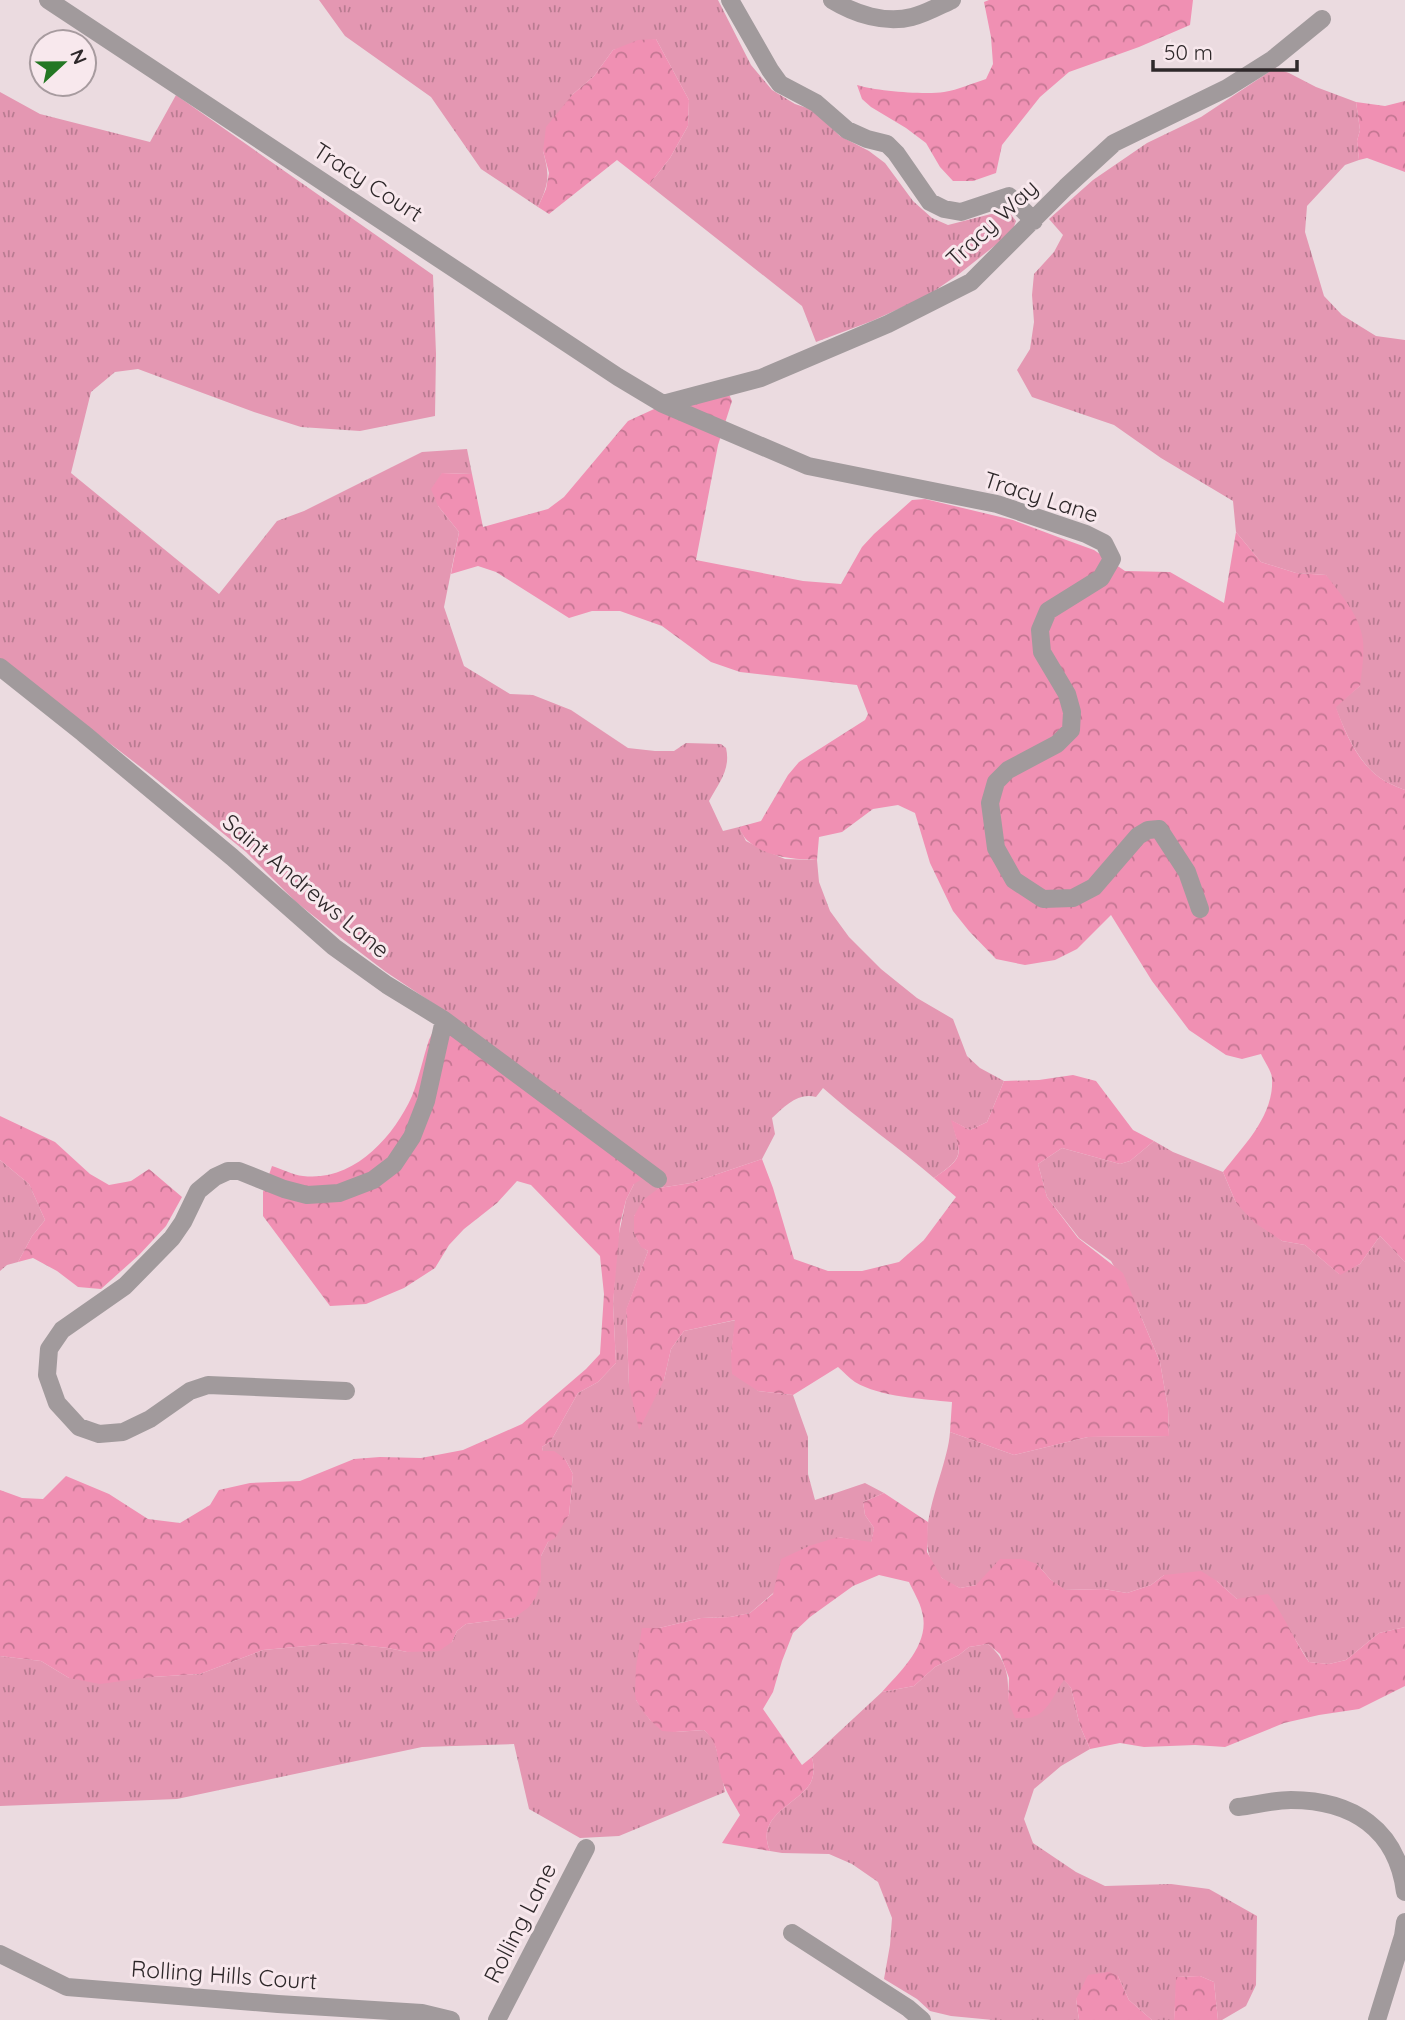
<svg xmlns="http://www.w3.org/2000/svg" width="1405" height="2020" viewBox="0 0 1405 2020" font-family="Quicksand,sans-serif">
<defs>
<pattern id="grass-tufts" width="24" height="20" patternUnits="userSpaceOnUse" patternTransform="scale(1.75)"><rect width="24" height="20" fill="#e497b2"/><path d="M3 7l-1-3M5 7V3M7 7l1-3M15 17l-1-3M17 17v-4M19 17l1-3" fill="none" stroke="#b97b91"/></pattern>
<pattern id="forest-crowns" width="20" height="18" patternUnits="userSpaceOnUse" patternTransform="scale(1.75)"><rect width="20" height="18" fill="#f090b3"/><path d="M2 6a3 3 0 1 1 6 0M12 15a3 3 0 1 1 6 0" fill="none" stroke="#c37692"/></pattern>
</defs>
<rect width="100%" height="100%" fill="#ebdbe0"/>
<path fill="url(#grass-tufts)" d="M 319,0 L 718,0 L 751,65 L 772,90 L 795,104 L 813,110 L 840,136 L 869,151 L 885,163 L 913,201 L 932,218 L 948,225 L 991,214 L 1009,212 L 1016,221 L 1012,232 L 959,274 L 927,296 L 872,321 L 816,342 L 802,306 L 649,185 L 670,158 L 688,126 L 689,100 L 656,39 L 613,50 L 594,76 L 573,94 L 543,151 C 550,177 549,183 538,207 L 481,169 L 431,97 L 345,36 Z
M 1275,68 L 1289,73 L 1316,87 L 1356,102 L 1360,130 L 1357,141 L 1359,160 L 1345,165 L 1307,206 L 1305,232 L 1324,296 L 1342,315 L 1376,336 L 1405,340 L 1405,790 C 1395,786 1384,782 1375,774 C 1356,758 1344,729 1335,706 L 1360,686 L 1326,575 L 1296,573 L 1261,562 L 1236,532 L 1233,501 L 1161,458 L 1114,425 L 1032,397 L 1017,370 L 1030,349 L 1034,322 L 1032,295 L 1034,274 L 1054,252 L 1063,235 L 1049,219 L 1093,180 L 1147,143 L 1201,117 Z
M 0,92 L 40,114 L 150,142 L 176,95 L 433,275 L 436,354 L 435,416 L 360,431 L 301,427 L 254,412 L 138,369 L 115,372 L 91,392 L 71,473 L 219,594 L 277,521 L 304,511 L 422,452 L 467,449 L 472,474 L 442,473 L 438,506 L 459,532 L 444,607 L 464,666 L 510,694 L 533,695 L 571,710 L 628,748 L 655,751 L 674,751 L 686,743 L 721,744 L 726,748 C 731,769 719,783 709,801 L 723,831 L 739,827 L 746,841 L 766,851 L 785,859 L 817,860 L 819,882 L 830,911 L 849,937 L 881,969 L 917,998 L 953,1019 L 967,1056 L 980,1068 L 1004,1081 L 987,1122 L 970,1130 L 952,1121 C 961,1156 965,1156 934,1178 C 898,1147 859,1120 823,1088 L 816,1097 C 798,1092 785,1106 772,1118 L 775,1134 L 762,1159 L 691,1183 L 659,1188 L 634,1216 C 634,1231 635,1243 648,1251 L 626,1311 L 629,1385 L 664,1380 L 671,1349 L 684,1331 L 736,1320 L 731,1353 L 758,1391 L 793,1395 L 808,1437 L 808,1474 L 815,1500 L 865,1483 L 884,1493 L 863,1502 L 865,1515 L 874,1528 L 871,1543 L 838,1537 L 750,1613 L 730,1617 L 701,1618 L 659,1628 L 636,1700 L 650,1720 L 675,1732 L 704,1730 L 713,1738 L 718,1755 L 725,1792 L 619,1836 L 580,1838 L 529,1809 L 514,1744 L 422,1747 L 177,1799 L 0,1806 L 0,1656 L 41,1661 L 69,1678 L 152,1677 L 200,1674 L 263,1650 L 340,1643 L 388,1648 L 407,1652 L 452,1642 L 457,1631 L 466,1624 L 514,1618 L 541,1581 L 541,1556 L 548,1542 L 569,1515 L 573,1474 L 565,1459 L 543,1451 L 542,1447 L 551,1441 L 578,1393 L 598,1382 L 616,1363 L 613,1304 L 617,1243 L 626,1200 L 634,1184 L 446,1012 L 386,972 L 340,937 L 296,902 L 246,852 L 151,775 L 0,659 Z
M 1154,1141 L 1173,1152 L 1223,1172 L 1236,1203 L 1282,1241 L 1305,1245 L 1339,1274 L 1360,1264 L 1380,1236 L 1405,1262 L 1405,1627 L 1379,1633 L 1346,1660 L 1329,1664 L 1309,1662 L 1295,1639 L 1237,1599 L 1217,1581 L 1164,1575 L 1151,1585 L 1127,1593 L 1104,1589 L 1064,1590 L 1050,1579 L 1037,1564 L 976,1585 L 960,1588 C 954,1585 946,1582 941,1577 C 906,1539 947,1476 950,1432 L 1014,1455 L 1088,1437 L 1169,1436 L 1168,1408 L 1160,1362 L 1138,1309 L 1111,1261 L 1079,1238 L 1047,1197 L 1038,1164 L 1062,1148 L 1120,1164 L 1130,1161 Z
M 0,1160 L 29,1184 L 45,1220 L 32,1236 L 18,1262 L 7,1265 L 0,1271 Z
M 988,1644 C 1007,1660 1009,1676 1008,1700 L 1064,1679 L 1071,1688 L 1080,1726 L 1090,1749 L 1061,1766 L 1034,1789 L 1024,1819 L 1033,1843 L 1076,1872 L 1105,1886 L 1171,1884 L 1209,1889 L 1257,1916 L 1256,1985 L 1246,2006 L 1222,2020 L 1218,2020 L 1214,1982 L 1200,1976 L 1177,1977 L 1174,2020 L 1152,2020 L 1129,2000 L 1118,1976 L 1076,1999 L 1079,2020 L 993,2020 L 951,2016 L 930,2011 L 917,1999 L 884,1979 L 890,1945 L 892,1918 L 878,1882 L 852,1864 L 829,1854 L 782,1853 L 770,1851 C 755,1816 795,1806 810,1784 C 815,1775 814,1766 812,1757 L 882,1692 L 914,1686 L 935,1667 L 959,1655 L 969,1647 Z"/>
<path fill="url(#forest-crowns)" d="M 989,0 L 1193,0 L 1190,25 L 1139,47 L 1069,72 L 1040,97 L 1002,145 L 996,173 L 973,181 L 953,181 L 940,167 L 926,143 L 906,128 L 871,107 L 862,99 L 857,85 C 876,91 925,95 944,92 C 958,90 973,83 986,79 L 993,64 L 991,37 L 984,2 Z
M 656,39 L 689,100 L 688,126 L 670,158 L 649,185 L 617,160 L 549,214 L 538,207 L 546,189 L 549,173 L 543,151 L 546,127 L 573,94 L 594,76 L 613,50 L 638,40 Z
M 1405,101 L 1405,172 L 1367,158 L 1359,160 L 1357,141 L 1360,130 L 1356,102 L 1385,106 Z
M 723,381 L 732,401 L 718,445 L 696,560 L 803,581 L 841,584 L 862,547 L 874,534 L 912,500 L 925,499 L 1013,520 L 1058,537 L 1094,550 L 1125,571 L 1170,572 L 1224,603 L 1236,532 L 1261,562 L 1296,573 L 1326,575 C 1339,592 1355,610 1361,631 C 1366,647 1362,669 1360,686 L 1336,707 C 1344,730 1356,758 1375,774 C 1384,782 1395,786 1405,790 L 1405,1262 L 1380,1236 L 1360,1264 L 1340,1275 L 1305,1245 L 1282,1241 L 1255,1223 L 1236,1203 L 1223,1172 C 1244,1145 1274,1116 1272,1079 C 1272,1071 1264,1061 1261,1054 L 1242,1059 L 1226,1055 L 1189,1030 L 1152,981 L 1111,915 L 1077,949 L 1055,960 L 1025,965 L 996,959 L 969,931 L 953,911 L 930,863 L 915,813 L 898,805 L 873,809 L 842,832 L 819,837 L 817,860 C 793,859 767,858 748,841 C 744,838 741,832 739,827 L 761,821 L 788,775 L 799,762 L 865,720 L 868,714 L 857,685 L 740,672 L 711,662 L 662,626 L 620,611 L 592,611 L 569,618 L 496,572 L 478,566 L 451,574 L 459,532 L 438,506 L 431,489 L 442,473 L 472,474 L 483,527 L 548,509 L 564,497 L 628,421 L 689,393 Z
M 446,1012 L 656,1170 L 634,1184 L 626,1200 L 620,1224 L 613,1304 L 616,1363 L 598,1382 L 578,1393 L 551,1441 L 542,1447 L 543,1451 L 554,1451 L 565,1459 L 573,1474 L 569,1515 L 555,1538 L 548,1542 L 541,1556 L 541,1581 L 536,1597 L 529,1607 L 514,1618 L 466,1624 L 457,1631 L 452,1642 L 439,1651 L 407,1652 L 388,1648 L 340,1643 L 263,1650 L 200,1674 L 152,1677 L 100,1684 L 69,1678 L 41,1661 L 0,1656 L 0,1490 L 22,1498 L 43,1499 L 66,1476 L 109,1494 L 148,1519 L 180,1523 L 210,1505 L 219,1490 L 250,1483 L 300,1481 L 354,1459 L 380,1457 L 421,1458 L 463,1450 L 522,1424 L 586,1369 L 600,1354 L 604,1294 L 600,1256 L 531,1185 L 517,1181 L 497,1203 L 464,1229 L 449,1245 L 435,1268 L 404,1288 L 366,1304 L 330,1306 L 263,1216 L 263,1192 L 272,1166 C 282,1169 293,1175 303,1176 C 353,1182 393,1138 412,1096 C 419,1078 423,1058 429,1040 C 433,1030 440,1021 446,1012 Z
M 1073,1075 L 1096,1081 L 1133,1130 L 1154,1141 L 1130,1161 L 1120,1164 L 1062,1148 L 1038,1164 L 1047,1197 L 1078,1238 L 1123,1273 L 1160,1362 L 1168,1408 L 1169,1436 L 1088,1437 L 1014,1455 L 950,1432 L 952,1402 C 923,1399 880,1397 855,1382 C 849,1378 844,1372 838,1367 L 793,1395 L 758,1391 L 732,1374 L 731,1353 L 735,1320 L 684,1331 L 671,1349 L 664,1380 L 639,1430 L 629,1385 L 626,1310 L 648,1251 L 641,1247 L 634,1233 L 634,1216 L 643,1200 L 659,1188 L 691,1183 L 762,1159 L 773,1188 L 794,1259 L 828,1271 L 862,1271 L 899,1262 L 924,1240 L 956,1197 L 934,1178 C 966,1156 961,1156 951,1120 L 970,1130 L 987,1122 L 1004,1081 L 1039,1080 Z
M 0,1116 L 55,1142 L 90,1174 L 109,1185 L 131,1181 L 149,1169 L 182,1197 L 166,1226 L 139,1255 L 101,1289 L 78,1287 L 57,1271 L 33,1258 L 18,1262 L 32,1236 L 45,1220 L 29,1184 L 0,1160 Z
M 884,1493 L 928,1522 L 927,1552 L 942,1578 L 960,1588 L 976,1585 L 1000,1559 L 1023,1559 L 1037,1564 L 1050,1579 L 1065,1590 L 1104,1589 L 1127,1593 L 1151,1585 L 1164,1575 L 1201,1571 L 1217,1581 L 1237,1599 L 1268,1594 C 1284,1615 1294,1640 1309,1662 L 1329,1664 L 1346,1660 L 1379,1633 L 1405,1627 L 1405,1686 L 1359,1709 L 1319,1715 L 1284,1723 L 1225,1747 L 1195,1745 L 1144,1747 L 1120,1743 L 1090,1749 L 1080,1726 L 1071,1688 L 1064,1680 C 1049,1701 1046,1722 1015,1718 L 1008,1700 L 1009,1678 L 1000,1654 L 988,1644 L 969,1647 L 959,1655 L 935,1667 L 914,1686 L 882,1692 C 901,1671 931,1643 922,1612 C 920,1602 913,1591 909,1582 L 879,1575 L 853,1586 L 810,1617 L 793,1633 L 782,1661 L 773,1692 L 763,1709 L 802,1765 L 812,1757 C 814,1766 815,1775 810,1784 C 795,1806 755,1816 770,1851 L 722,1843 L 740,1815 C 734,1804 726,1792 722,1780 C 716,1760 721,1745 704,1730 L 675,1732 L 662,1731 L 650,1720 L 642,1710 L 636,1700 L 635,1693 L 636,1667 L 642,1628 L 659,1628 L 701,1618 L 730,1617 L 750,1613 L 773,1594 L 781,1559 L 809,1546 L 838,1537 L 871,1542 L 874,1528 L 865,1515 L 863,1502 Z
M 1109,1972 L 1118,1976 L 1129,2000 L 1152,2020 L 1079,2020 L 1076,1999 L 1088,1975 Z
M 1200,1976 L 1214,1982 L 1218,2020 L 1174,2020 L 1176,1977 Z"/>
<g fill="none" stroke-linecap="round" stroke-linejoin="round">
<path stroke="#a19a9c" stroke-width="18" d="M 48,0 L 618,377 L 663,404 L 808,466 L 997,504 L 1086,534 L 1104,543 L 1112,559 L 1101,578 L 1048,611 L 1040,630 L 1042,652 L 1067,694 L 1072,712 L 1071,730 L 1057,744 L 1008,770 L 996,782 L 990,803 L 996,848 L 1014,880 L 1043,899 L 1073,898 L 1094,887 L 1138,836 L 1148,830 L 1159,829 L 1187,872 L 1200,909
M 730,0 L 770,70 L 780,84 L 816,103 L 847,130 L 867,139 L 887,144 L 896,153 L 930,202 L 944,209 L 961,212 L 1009,196 L 1034,221
M 832,0 C 855,14 885,24 912,17 C 925,14 939,6 952,0
M 663,404 L 761,378 L 888,324 L 971,282 L 1066,187 L 1114,143 L 1227,88 L 1273,59 L 1322,19
M 0,667 L 83,733 L 232,857 L 334,947 L 387,985 L 444,1020 L 658,1179
M 346,1391 L 208,1385 L 190,1391 L 150,1419 L 123,1432 L 99,1434 L 79,1427 L 57,1403 L 47,1375 L 49,1349 L 62,1330 L 125,1286 L 172,1238 L 183,1222 L 198,1191 L 215,1177 L 228,1171 L 239,1171 L 284,1189 L 307,1195 L 339,1193 L 373,1180 L 394,1164 L 412,1137 L 426,1101 L 444,1020
M 1238,1807 C 1255,1805 1274,1800 1291,1800 C 1352,1800 1397,1829 1405,1892
M 792,1933 L 908,2008 L 922,2020
M 0,1954 L 67,1987 L 278,2004 L 422,2013 L 451,2020
M 497,2020 L 586,1848
M 1377,2020 L 1403,1936 L 1405,1922"/>
</g>
<g text-anchor="middle" stroke-width="6" stroke-linejoin="round" paint-order="stroke">
<g font-size="23" fill="#2e282a" stroke="#f8e8ed">
<text transform="translate(368 182) rotate(33)" y="8">Tracy Court</text>
<text transform="translate(992 223) rotate(-43)" y="8">Tracy Way</text>
<text transform="translate(1041 497) rotate(18)" y="8">Tracy Lane</text>
<text transform="translate(306 886) rotate(40)" y="8">Saint Andrews Lane</text>
<text transform="translate(520 1923) rotate(-63)" y="8">Rolling Lane</text>
<text transform="translate(224 1975) rotate(4)" y="8">Rolling Hills Court</text>
</g>
</g>
<g transform="translate(63 63) rotate(68)"><circle r="33" fill="#f8e8ed" stroke="#a79b9f" stroke-width="2"/>
<path d="M0-5L12 26L0 18L-12 26Z" fill="#237723"/>
<text y="-10" font-size="19" font-weight="bold" text-anchor="middle" fill="#2e282a">N</text>
</g>
<path d="M1153 60v10h144v-10" fill="none" stroke="#2e282a" stroke-width="3.5"/>
<text x="1164" y="60" font-size="21" fill="#2e282a" stroke="#f8e8ed" stroke-width="5" paint-order="stroke">50 m</text>
</svg>
